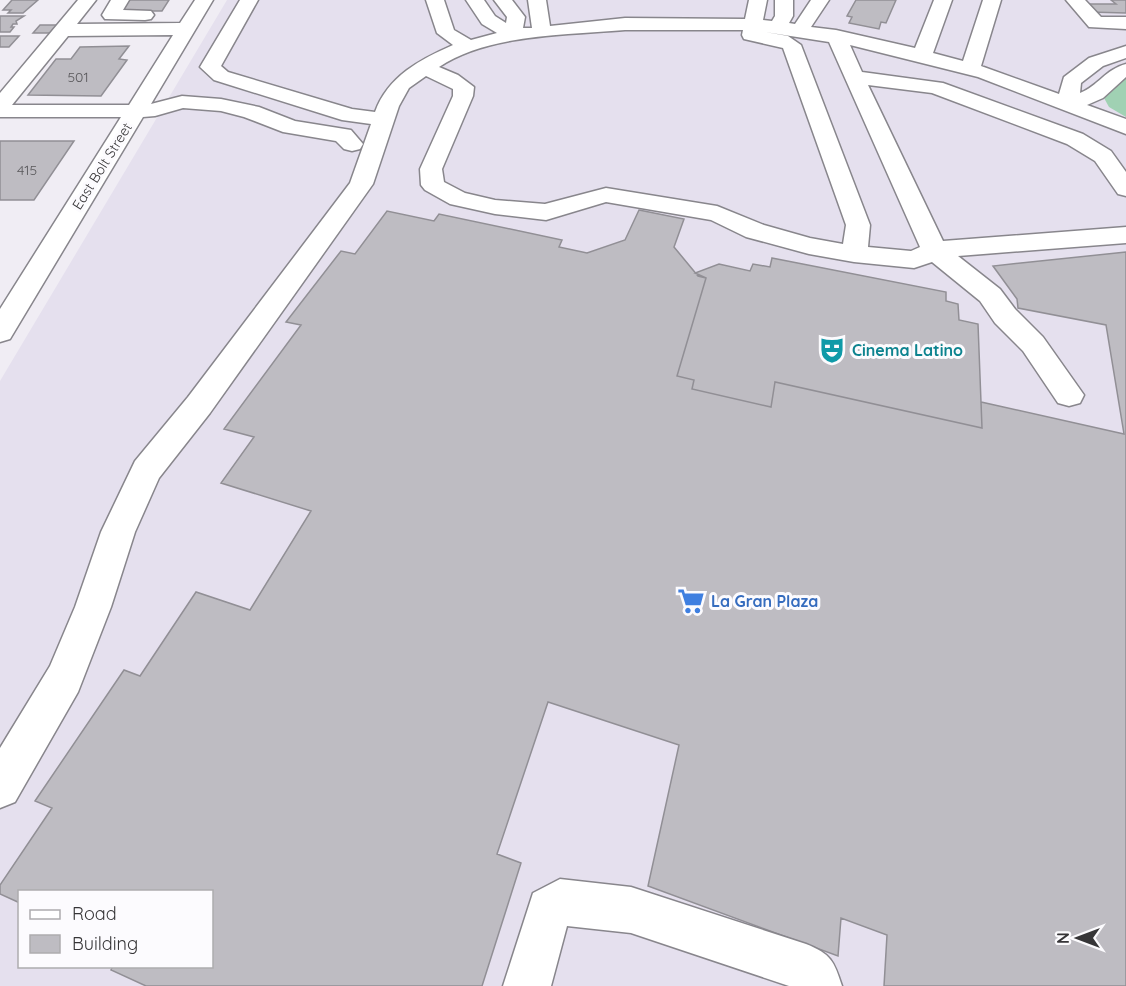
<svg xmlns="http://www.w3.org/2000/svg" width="1126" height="986" viewBox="0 0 1126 986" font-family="Quicksand,sans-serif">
<rect width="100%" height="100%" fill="#f0edf4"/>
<path fill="#e5e0ee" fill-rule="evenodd" d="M 227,0 L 1126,0 L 1126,986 L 0,986 L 0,381 ZM 20,892 L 212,892 L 212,966 L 20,966 Z"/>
<path fill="#a0d1b3" d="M 1126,78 L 1126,117 L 1109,107 L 1104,98 Z"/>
<path fill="#bebcc2" stroke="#918f95" stroke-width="1.5" d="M 12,0 L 38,0 L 23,13 L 8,13 L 11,10 L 3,10 Z
M 129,0 L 169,0 L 162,11 L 121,11 Z
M 856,0 L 896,0 L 886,23 L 881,22 L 879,29 L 849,23 L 852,17 L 847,16 Z
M 1111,0 L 1126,0 L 1126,13 L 1089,12 L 1082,4 L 1116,4 Z
M 0,16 L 24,16 L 16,21 L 17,24 L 13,24 L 11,27 L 14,27 L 10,32 L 0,32 Z
M 40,25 L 61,25 L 54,33 L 33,33 Z
M 0,36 L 19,36 L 9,47 L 0,47 Z
M 129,46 L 119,59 L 127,60 L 101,96 L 28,95 L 56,59 L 71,59 L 80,47 Z
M 0,141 L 74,141 L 34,200 L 0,200 Z
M 639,210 L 684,219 L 674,247 L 698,276 L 706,278 L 677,376 L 694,380 L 692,389 L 771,407 L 775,382 L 982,428 L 981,402 L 1124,434 L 1106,325 L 1018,308 L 1017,299 L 993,266 L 1126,252 L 1126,986 L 884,986 L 887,935 L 841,918 L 838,956 L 648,886 L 679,745 L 548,702 L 497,854 L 521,863 L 482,986 L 146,986 L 111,970 L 113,966 L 212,966 L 212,892 L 20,892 L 20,903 L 0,894 L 0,885 L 52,808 L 35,801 L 124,670 L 140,676 L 196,592 L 250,610 L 311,511 L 221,483 L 254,437 L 224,429 L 301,325 L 286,322 L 341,251 L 355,254 L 387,211 L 434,221 L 439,214 L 562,240 L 559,247 L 587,253 L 625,240 Z
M 772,258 L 946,292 L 946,301 L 958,304 L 959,320 L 978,324 L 982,428 L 775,382 L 771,407 L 692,389 L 694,380 L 677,376 L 706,278 L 695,273 L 719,264 L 750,271 L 753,264 L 770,267 Z"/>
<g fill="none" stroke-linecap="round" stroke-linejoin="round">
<defs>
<path id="minor" d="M 78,0 L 96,0 L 77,24 L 180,23 L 195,0 L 213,0 L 151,104 L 182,96 L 221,99 L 259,107 L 295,121 L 351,130 L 363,144 L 360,149 L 352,151 L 344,149 L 336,141 L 283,132 L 244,117 L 221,111 L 183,108 L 155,116 L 143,117 L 10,339 L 0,342 L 0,309 L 121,117 L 0,117 L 0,93 ZM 173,35 L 129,105 L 12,105 L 68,36 Z
M 111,0 L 129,0 L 123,10 L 151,11 L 154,15 L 151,19 L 145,20 L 105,19 L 102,15 Z
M 240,0 L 258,0 L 221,66 L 228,72 L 352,109 L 375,112 C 388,76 421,59 453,45 L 437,33 L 426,0 L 444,0 L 454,30 L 471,40 L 497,33 L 482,24 L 466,0 L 484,0 L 495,16 L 506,23 L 507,17 L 494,0 L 512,0 L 525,17 L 523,28 L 532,28 L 528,0 L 546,0 L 550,26 L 625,18 L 745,19 L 749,0 L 767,0 L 763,20 L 772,21 L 775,16 L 775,0 L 793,0 L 793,16 L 789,23 L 795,24 L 811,0 L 829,0 L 811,27 L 836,30 L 915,48 L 934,0 L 952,0 L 933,53 L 963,61 L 983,0 L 1001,0 L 981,66 L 1059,94 L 1064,77 L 1089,58 L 1126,46 L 1126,58 L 1103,66 L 1081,83 L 1080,93 C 1098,86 1106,69 1126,64 L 1126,77 L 1103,98 L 1087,105 L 1126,119 L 1126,134 L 978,77 L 850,45 L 862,72 L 943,83 L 1083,134 L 1111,151 L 1126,172 L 1126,196 L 1118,194 L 1095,161 L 1067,144 L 932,93 L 868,85 L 943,241 L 1126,227 L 1126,243 L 958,256 L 1000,289 L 1015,309 L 1043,337 L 1084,395 L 1080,403 L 1069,406 L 1058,403 L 1023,351 L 995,323 L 980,301 L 932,262 L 914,268 L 854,262 L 809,254 L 746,237 L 711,220 L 606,202 L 546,220 L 495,214 L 450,204 L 425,190 L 421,185 L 420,169 L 453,96 L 453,89 L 426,76 L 409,88 L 399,106 L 373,184 L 210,413 L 159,478 L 135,532 L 111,607 L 78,692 L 15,802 L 0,808 L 0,748 L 50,666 L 75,607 L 101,532 L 135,461 L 188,397 L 350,183 L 371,124 L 342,120 L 214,80 L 200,67 ZM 625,30 L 743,30 L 742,35 L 744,39 L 783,48 L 846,225 L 843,244 L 810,238 L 764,225 L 717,206 L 606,188 L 545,204 L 495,200 L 465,193 L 444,182 L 442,169 L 473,96 L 474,87 L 458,75 L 439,67 C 488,34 567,35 625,30 ZM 765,32 L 829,42 L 920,247 L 911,251 L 868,247 L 870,225 L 801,45 L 788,36 Z
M 1066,0 L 1085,0 L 1101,17 L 1126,17 L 1126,29 L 1089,27 Z
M 560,879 L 631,887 L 806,944 C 831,954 834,961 842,986 L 789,986 L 631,933 L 567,926 L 551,986 L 503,986 L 533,893 Z"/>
</defs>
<use href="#minor" stroke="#88868c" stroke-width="3"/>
<use href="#minor" fill="#fff" fill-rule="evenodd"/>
</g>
<defs>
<symbol id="theatre-bare" viewBox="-9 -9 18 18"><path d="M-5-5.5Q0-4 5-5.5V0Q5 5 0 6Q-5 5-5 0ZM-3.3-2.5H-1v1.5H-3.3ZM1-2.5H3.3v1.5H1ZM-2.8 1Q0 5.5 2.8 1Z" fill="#0f9aa8" stroke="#fcfbfe" stroke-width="2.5" paint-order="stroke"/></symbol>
<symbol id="supermarket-bare" viewBox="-9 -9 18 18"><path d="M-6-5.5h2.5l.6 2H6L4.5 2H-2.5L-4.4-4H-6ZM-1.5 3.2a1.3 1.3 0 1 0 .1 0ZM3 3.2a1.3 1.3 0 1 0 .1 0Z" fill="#3f7fe0" stroke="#fcfbfe" stroke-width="2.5" paint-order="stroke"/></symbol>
</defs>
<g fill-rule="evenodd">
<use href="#theatre-bare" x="813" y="331" width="38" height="38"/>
<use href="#supermarket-bare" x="672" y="582" width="38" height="38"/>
</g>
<g text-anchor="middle" stroke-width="6" stroke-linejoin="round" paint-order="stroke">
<g font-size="14" fill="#58575a">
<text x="78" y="82">501</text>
<text x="27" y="175">415</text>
</g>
<g font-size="14" fill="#363537" stroke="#fcfbfe">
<text transform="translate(102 166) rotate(-58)" y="5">East Bolt Street</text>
</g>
<g font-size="16" font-weight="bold" fill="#0d838f" stroke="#fcfbfe" text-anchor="start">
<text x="852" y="356">Cinema Latino</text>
</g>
<g font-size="16" font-weight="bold" fill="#366cbe" stroke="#fcfbfe" text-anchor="start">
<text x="711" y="607">La Gran Plaza</text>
</g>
</g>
<rect x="18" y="890" width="195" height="78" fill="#fcfbfe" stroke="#adacae" stroke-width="1.5"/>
<rect x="30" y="910" width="30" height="9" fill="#ffffff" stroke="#adacae" stroke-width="1.5"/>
<text x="72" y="920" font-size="18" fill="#363537">Road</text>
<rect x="30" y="935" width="30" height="18" fill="#bebcc2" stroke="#adacae" stroke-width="1.5"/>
<text x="72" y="950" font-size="18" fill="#363537">Building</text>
<g transform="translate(1078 938) rotate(270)" stroke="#fcfbfe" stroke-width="4.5" paint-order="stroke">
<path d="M0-4.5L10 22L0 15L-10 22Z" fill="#363537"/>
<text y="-9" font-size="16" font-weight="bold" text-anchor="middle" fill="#363537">N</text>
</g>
</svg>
